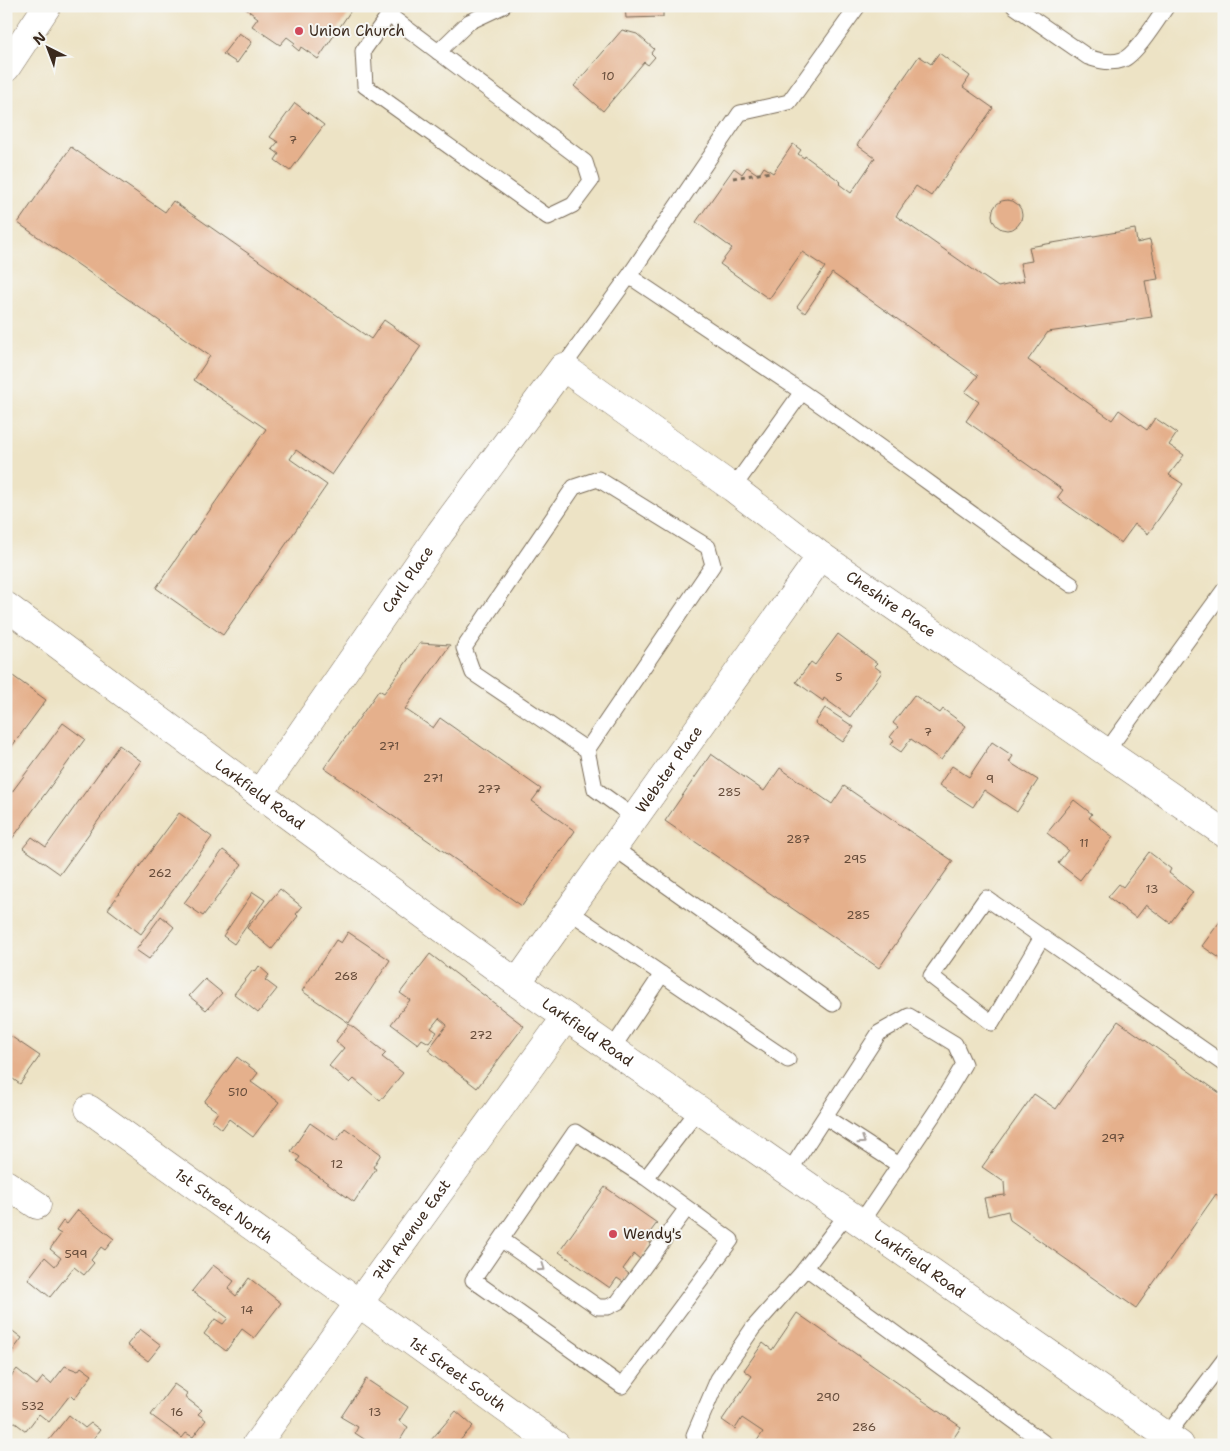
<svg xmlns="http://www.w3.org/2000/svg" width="1230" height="1451" viewBox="0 0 1230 1451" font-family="'Shantell Sans',sans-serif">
<rect width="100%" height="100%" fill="#f6f6f2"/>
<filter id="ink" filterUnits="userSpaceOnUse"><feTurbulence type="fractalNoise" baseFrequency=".02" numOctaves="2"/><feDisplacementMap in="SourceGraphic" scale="10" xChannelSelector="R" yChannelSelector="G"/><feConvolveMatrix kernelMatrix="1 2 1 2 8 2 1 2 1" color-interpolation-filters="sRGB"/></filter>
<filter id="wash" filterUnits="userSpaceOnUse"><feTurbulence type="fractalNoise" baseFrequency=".0096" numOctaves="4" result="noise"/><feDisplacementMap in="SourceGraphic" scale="20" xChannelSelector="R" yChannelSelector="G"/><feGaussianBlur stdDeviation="1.12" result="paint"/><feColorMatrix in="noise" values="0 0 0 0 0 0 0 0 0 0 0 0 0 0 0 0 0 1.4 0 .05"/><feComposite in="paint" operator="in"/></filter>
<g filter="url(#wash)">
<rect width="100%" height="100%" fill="#ede3c5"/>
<g id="blocks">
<path fill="#e5b08c" d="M 242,6 L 354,6 L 318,59 L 301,47 L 299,51 L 293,46 L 295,43 L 287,37 L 280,45 L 252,26 L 258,18 Z
M 625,6 L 663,6 L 663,17 L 626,18 Z
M 622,30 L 637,34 L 654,49 L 651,53 L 655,57 L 648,65 L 644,62 L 603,111 L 574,86 Z
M 239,33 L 252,42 L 237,63 L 223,54 Z
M 939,53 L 970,76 L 963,87 L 993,108 L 931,196 L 916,186 L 896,216 L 998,287 L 1024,281 L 1020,263 L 1032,261 L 1029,247 L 1135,229 L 1137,243 L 1150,240 L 1158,279 L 1145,281 L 1152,317 L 1048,332 L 1028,360 L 1112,420 L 1119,410 L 1147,430 L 1155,418 L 1177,433 L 1169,445 L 1184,455 L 1169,475 L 1183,484 L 1148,534 L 1135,524 L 1121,543 L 1057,498 L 1063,490 L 966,421 L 979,402 L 965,392 L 978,376 L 832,273 L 805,313 L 797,307 L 825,267 L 802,252 L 769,299 L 720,264 L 732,248 L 696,222 L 734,168 L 742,174 L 747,167 L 759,175 L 764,167 L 773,173 L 793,144 L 801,150 L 798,154 L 804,158 L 805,156 L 841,182 L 839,184 L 851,193 L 875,158 L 857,145 L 919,56 L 931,64 Z
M 295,103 L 324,125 L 290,171 L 275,160 L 279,154 L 272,149 L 278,142 L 270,137 Z
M 71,147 L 165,212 L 173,201 L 371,339 L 384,320 L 421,346 L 332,475 L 296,450 L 290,459 L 327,485 L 223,635 L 156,588 L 266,429 L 194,380 L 210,356 L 18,223 Z
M992 215a15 15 0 1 1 30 0a15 15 0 1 1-30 0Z
M 838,634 L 877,663 L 874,666 L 882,672 L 850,717 L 824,698 L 823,701 L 796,682 L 811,662 L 815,665 Z
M 420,643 L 450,645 L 405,709 L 433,728 L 440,718 L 541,789 L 532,801 L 575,831 L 522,906 L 324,768 L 379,690 L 384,693 Z
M 6,671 L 46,700 L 7,753 L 6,752 Z
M 914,695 L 940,713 L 943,709 L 966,726 L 941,760 L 911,739 L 901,752 L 891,745 L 894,740 L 890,737 L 898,727 L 893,723 Z
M 825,708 L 854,727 L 843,742 L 815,723 Z
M 63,723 L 85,739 L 12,839 L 6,835 L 6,800 Z
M 992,742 L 1013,756 L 1009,762 L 1038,780 L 1017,812 L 984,790 L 973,807 L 939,785 L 952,766 L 969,777 Z
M 119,745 L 141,761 L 60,874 L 23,848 L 32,837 L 46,847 Z
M 711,754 L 764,791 L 780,768 L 832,804 L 844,786 L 953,861 L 879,968 L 665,821 Z
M 1074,800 L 1092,814 L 1089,818 L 1113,837 L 1080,880 L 1058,863 L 1068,850 L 1047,833 Z
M 179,813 L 212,837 L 141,934 L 108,909 Z
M 223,850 L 242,864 L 203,916 L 184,903 Z
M 1149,852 L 1171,869 L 1169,873 L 1193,892 L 1170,923 L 1146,905 L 1136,918 L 1108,897 L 1119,884 L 1123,887 Z
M 280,889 L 302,907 L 296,914 L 298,916 L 272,949 L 247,928 Z
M 253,892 L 265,900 L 234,944 L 223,936 Z
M 161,916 L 174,927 L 149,959 L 136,950 Z
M 1224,916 L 1224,961 L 1202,946 Z
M 348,932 L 390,960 L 349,1023 L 302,991 L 336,940 L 341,943 Z
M 430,954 L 524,1026 L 477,1088 L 428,1050 L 447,1025 L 439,1018 L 431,1028 L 437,1032 L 429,1043 L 422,1039 L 418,1044 L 391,1024 L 410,1000 L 400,993 Z
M 259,966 L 269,975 L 265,980 L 277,989 L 258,1013 L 234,994 L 253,970 L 255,972 Z
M 205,979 L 222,993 L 206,1010 L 189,996 Z
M 1118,1021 L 1224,1096 L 1224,1200 L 1216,1194 L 1136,1308 L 1010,1220 L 1008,1211 L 988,1216 L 984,1198 L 1005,1195 L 1004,1182 L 982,1167 L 1034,1094 L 1056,1109 Z
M 349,1024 L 386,1053 L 382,1057 L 403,1073 L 380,1101 L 354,1079 L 350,1083 L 329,1066 L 344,1048 L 336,1041 Z
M 6,1033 L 40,1056 L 20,1084 L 6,1074 Z
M 237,1057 L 258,1073 L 251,1082 L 279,1102 L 253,1137 L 229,1119 L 222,1129 L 212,1121 L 218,1112 L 204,1102 Z
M 310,1123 L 336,1141 L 345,1128 L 381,1154 L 373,1167 L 376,1169 L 354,1202 L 297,1161 L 300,1157 L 291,1151 Z
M 605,1187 L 657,1223 L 645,1239 L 651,1243 L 640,1259 L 634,1254 L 623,1269 L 629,1274 L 623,1282 L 617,1278 L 610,1288 L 559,1252 Z
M 78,1210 L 114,1239 L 105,1250 L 101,1247 L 91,1260 L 94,1263 L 84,1275 L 74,1267 L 50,1297 L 28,1279 L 45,1257 L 55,1266 L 61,1258 L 50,1249 L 61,1234 L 56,1231 L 63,1221 L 67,1224 Z
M 213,1265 L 234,1281 L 228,1289 L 236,1296 L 249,1278 L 281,1303 L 254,1338 L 242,1329 L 226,1351 L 204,1334 L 215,1319 L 223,1324 L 228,1318 L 192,1291 Z
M 797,1313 L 961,1427 L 953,1439 L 962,1445 L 754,1445 L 763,1432 L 742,1418 L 735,1429 L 722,1420 L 752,1376 L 744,1370 L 763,1343 L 772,1350 Z
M 6,1326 L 22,1338 L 6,1360 Z
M 140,1329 L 161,1345 L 148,1361 L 127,1345 Z
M 65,1366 L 78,1371 L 81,1367 L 92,1375 L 74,1399 L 70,1395 L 49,1422 L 39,1414 L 26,1431 L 6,1416 L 6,1383 L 17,1369 L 37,1385 L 43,1377 L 51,1384 Z
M 366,1379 L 408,1407 L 399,1421 L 408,1427 L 397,1445 L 373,1445 L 355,1433 L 358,1427 L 341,1417 Z
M 174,1384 L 187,1393 L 185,1397 L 202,1410 L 198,1414 L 206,1420 L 193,1437 L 186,1433 L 182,1438 L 151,1415 Z
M 456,1411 L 473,1426 L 456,1445 L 436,1445 L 431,1440 Z
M 69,1415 L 85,1428 L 91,1423 L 100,1430 L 88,1445 L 45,1445 Z"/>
</g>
</g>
<g filter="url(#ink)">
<use href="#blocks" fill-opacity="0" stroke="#796b58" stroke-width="1"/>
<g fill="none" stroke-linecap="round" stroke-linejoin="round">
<defs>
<path id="service" d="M 1014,6 L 1088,57 C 1099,61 1111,64 1122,60 C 1135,56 1158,19 1167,6
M 389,15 L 585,162 L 591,181 L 573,205 L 548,217 L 365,86 L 363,51 L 395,6
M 438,52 L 469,22 L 503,6
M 629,276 L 740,113 L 789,102 L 858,6
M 563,367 L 629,276 L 802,392 L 733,488
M 802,392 C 893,455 981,522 1072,585
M 587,750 L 713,565 L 708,547 L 598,479 L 574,487 L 464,648 L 473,673 L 587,750 L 595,789 L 635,818
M 1106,752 L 1224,590
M 614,848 L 833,1004
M 569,911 L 788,1060
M 1042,937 L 992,1023 L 931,976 L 986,898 L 1224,1064
M 612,1049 L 662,974
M 825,1117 L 899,1165
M 575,1132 L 646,1178 L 731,1240 L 622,1386 L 473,1280 Z
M 789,1172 L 879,1033 L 909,1016 L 955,1044 L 964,1064 L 936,1111 L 861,1222
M 646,1178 L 699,1109
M 502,1240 L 598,1307 L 608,1307 L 618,1302 L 687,1208
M 806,1268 L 1047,1445
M 1167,1435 L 1224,1360
M 696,1445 L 694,1435 L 718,1379 L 753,1328 L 800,1275 L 848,1213"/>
<g id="minor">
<path id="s1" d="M 259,794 L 440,533 L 563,367 L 733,488 L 821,556 L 1224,833"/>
<path id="s2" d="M 517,983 L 821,556"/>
<path id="s3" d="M 89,1109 L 556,1445"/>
<path d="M 6,1184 L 37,1205"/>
<path id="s4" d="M 256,1445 L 566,1017"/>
</g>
<g id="secondary">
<path d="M 6,68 L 47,6"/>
<path id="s5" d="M 6,606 L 259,794 L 517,983 L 1180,1445"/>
</g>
</defs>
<use href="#service" stroke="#796b58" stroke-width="17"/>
<use href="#minor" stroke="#796b58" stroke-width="29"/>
<use href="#secondary" stroke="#796b58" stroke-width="29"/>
<path stroke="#796b58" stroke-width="3" stroke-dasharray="4 4" stroke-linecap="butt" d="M 733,178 L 771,172"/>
<use href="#service" stroke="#fff" stroke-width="15"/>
<use href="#minor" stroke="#fff" stroke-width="28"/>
<use href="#secondary" stroke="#fff" stroke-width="28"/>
</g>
<defs><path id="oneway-chevron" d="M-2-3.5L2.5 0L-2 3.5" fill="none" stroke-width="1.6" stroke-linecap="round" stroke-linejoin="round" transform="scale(1.25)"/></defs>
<g stroke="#a79f9a">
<use href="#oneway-chevron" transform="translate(862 1141) rotate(33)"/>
<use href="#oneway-chevron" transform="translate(542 1268) rotate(35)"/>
</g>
</g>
<g fill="#d1495b" stroke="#f6f6f2" stroke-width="2">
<circle cx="299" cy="31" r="5"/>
<circle cx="613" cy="1234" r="5"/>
</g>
<g text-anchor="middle" stroke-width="4" stroke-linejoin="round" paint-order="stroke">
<g font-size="12" fill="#664c3a">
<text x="608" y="80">10</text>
<text x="293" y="144">7</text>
<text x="839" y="681">5</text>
<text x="928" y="736">7</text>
<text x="389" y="750">271</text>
<text x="433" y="782">271</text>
<text x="990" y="783">9</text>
<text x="489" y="793">277</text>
<text x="729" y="796">285</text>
<text x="798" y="843">287</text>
<text x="1084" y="847">11</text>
<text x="855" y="863">295</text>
<text x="160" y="877">262</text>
<text x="1152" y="893">13</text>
<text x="858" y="919">285</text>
<text x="346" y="980">268</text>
<text x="481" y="1039">272</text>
<text x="238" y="1096">510</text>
<text x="1113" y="1142">297</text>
<text x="337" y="1168">12</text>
<text x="76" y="1258">599</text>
<text x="247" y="1314">14</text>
<text x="828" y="1401">290</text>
<text x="33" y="1410">532</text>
<text x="177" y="1416">16</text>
<text x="375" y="1416">13</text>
<text x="864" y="1431">286</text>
</g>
<g font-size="15" fill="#3b2a1e" stroke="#f6f6f2" text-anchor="start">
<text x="309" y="36">Union Church</text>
<text x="623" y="1239">Wendy's</text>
</g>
<g font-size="15" fill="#3b2a1e" stroke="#f6f6f2">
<text dy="5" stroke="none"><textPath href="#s1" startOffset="261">Carll Place</textPath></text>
<text dy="5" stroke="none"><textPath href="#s1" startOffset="929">Cheshire Place</textPath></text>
<text dy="5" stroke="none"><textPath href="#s2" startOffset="262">Webster Place</textPath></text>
<text dy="5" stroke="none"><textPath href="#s5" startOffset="316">Larkfield Road</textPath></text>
<text dy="5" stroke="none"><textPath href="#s5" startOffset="721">Larkfield Road</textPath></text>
<text dy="5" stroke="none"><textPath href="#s3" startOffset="166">1st Street North</textPath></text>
<text dy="5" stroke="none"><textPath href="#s4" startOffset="265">7th Avenue East</textPath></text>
<text dy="5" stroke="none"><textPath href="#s5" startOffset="1126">Larkfield Road</textPath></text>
<text dy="5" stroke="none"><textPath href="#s3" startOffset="454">1st Street South</textPath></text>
</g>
</g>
<rect width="1230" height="1451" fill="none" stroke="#f6f6f2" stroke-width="25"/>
<g transform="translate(48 48) rotate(318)" stroke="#f6f6f2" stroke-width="4" paint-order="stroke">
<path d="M0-4L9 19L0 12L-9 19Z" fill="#3b2a1e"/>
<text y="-8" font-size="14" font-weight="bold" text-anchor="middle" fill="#3b2a1e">N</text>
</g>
</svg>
